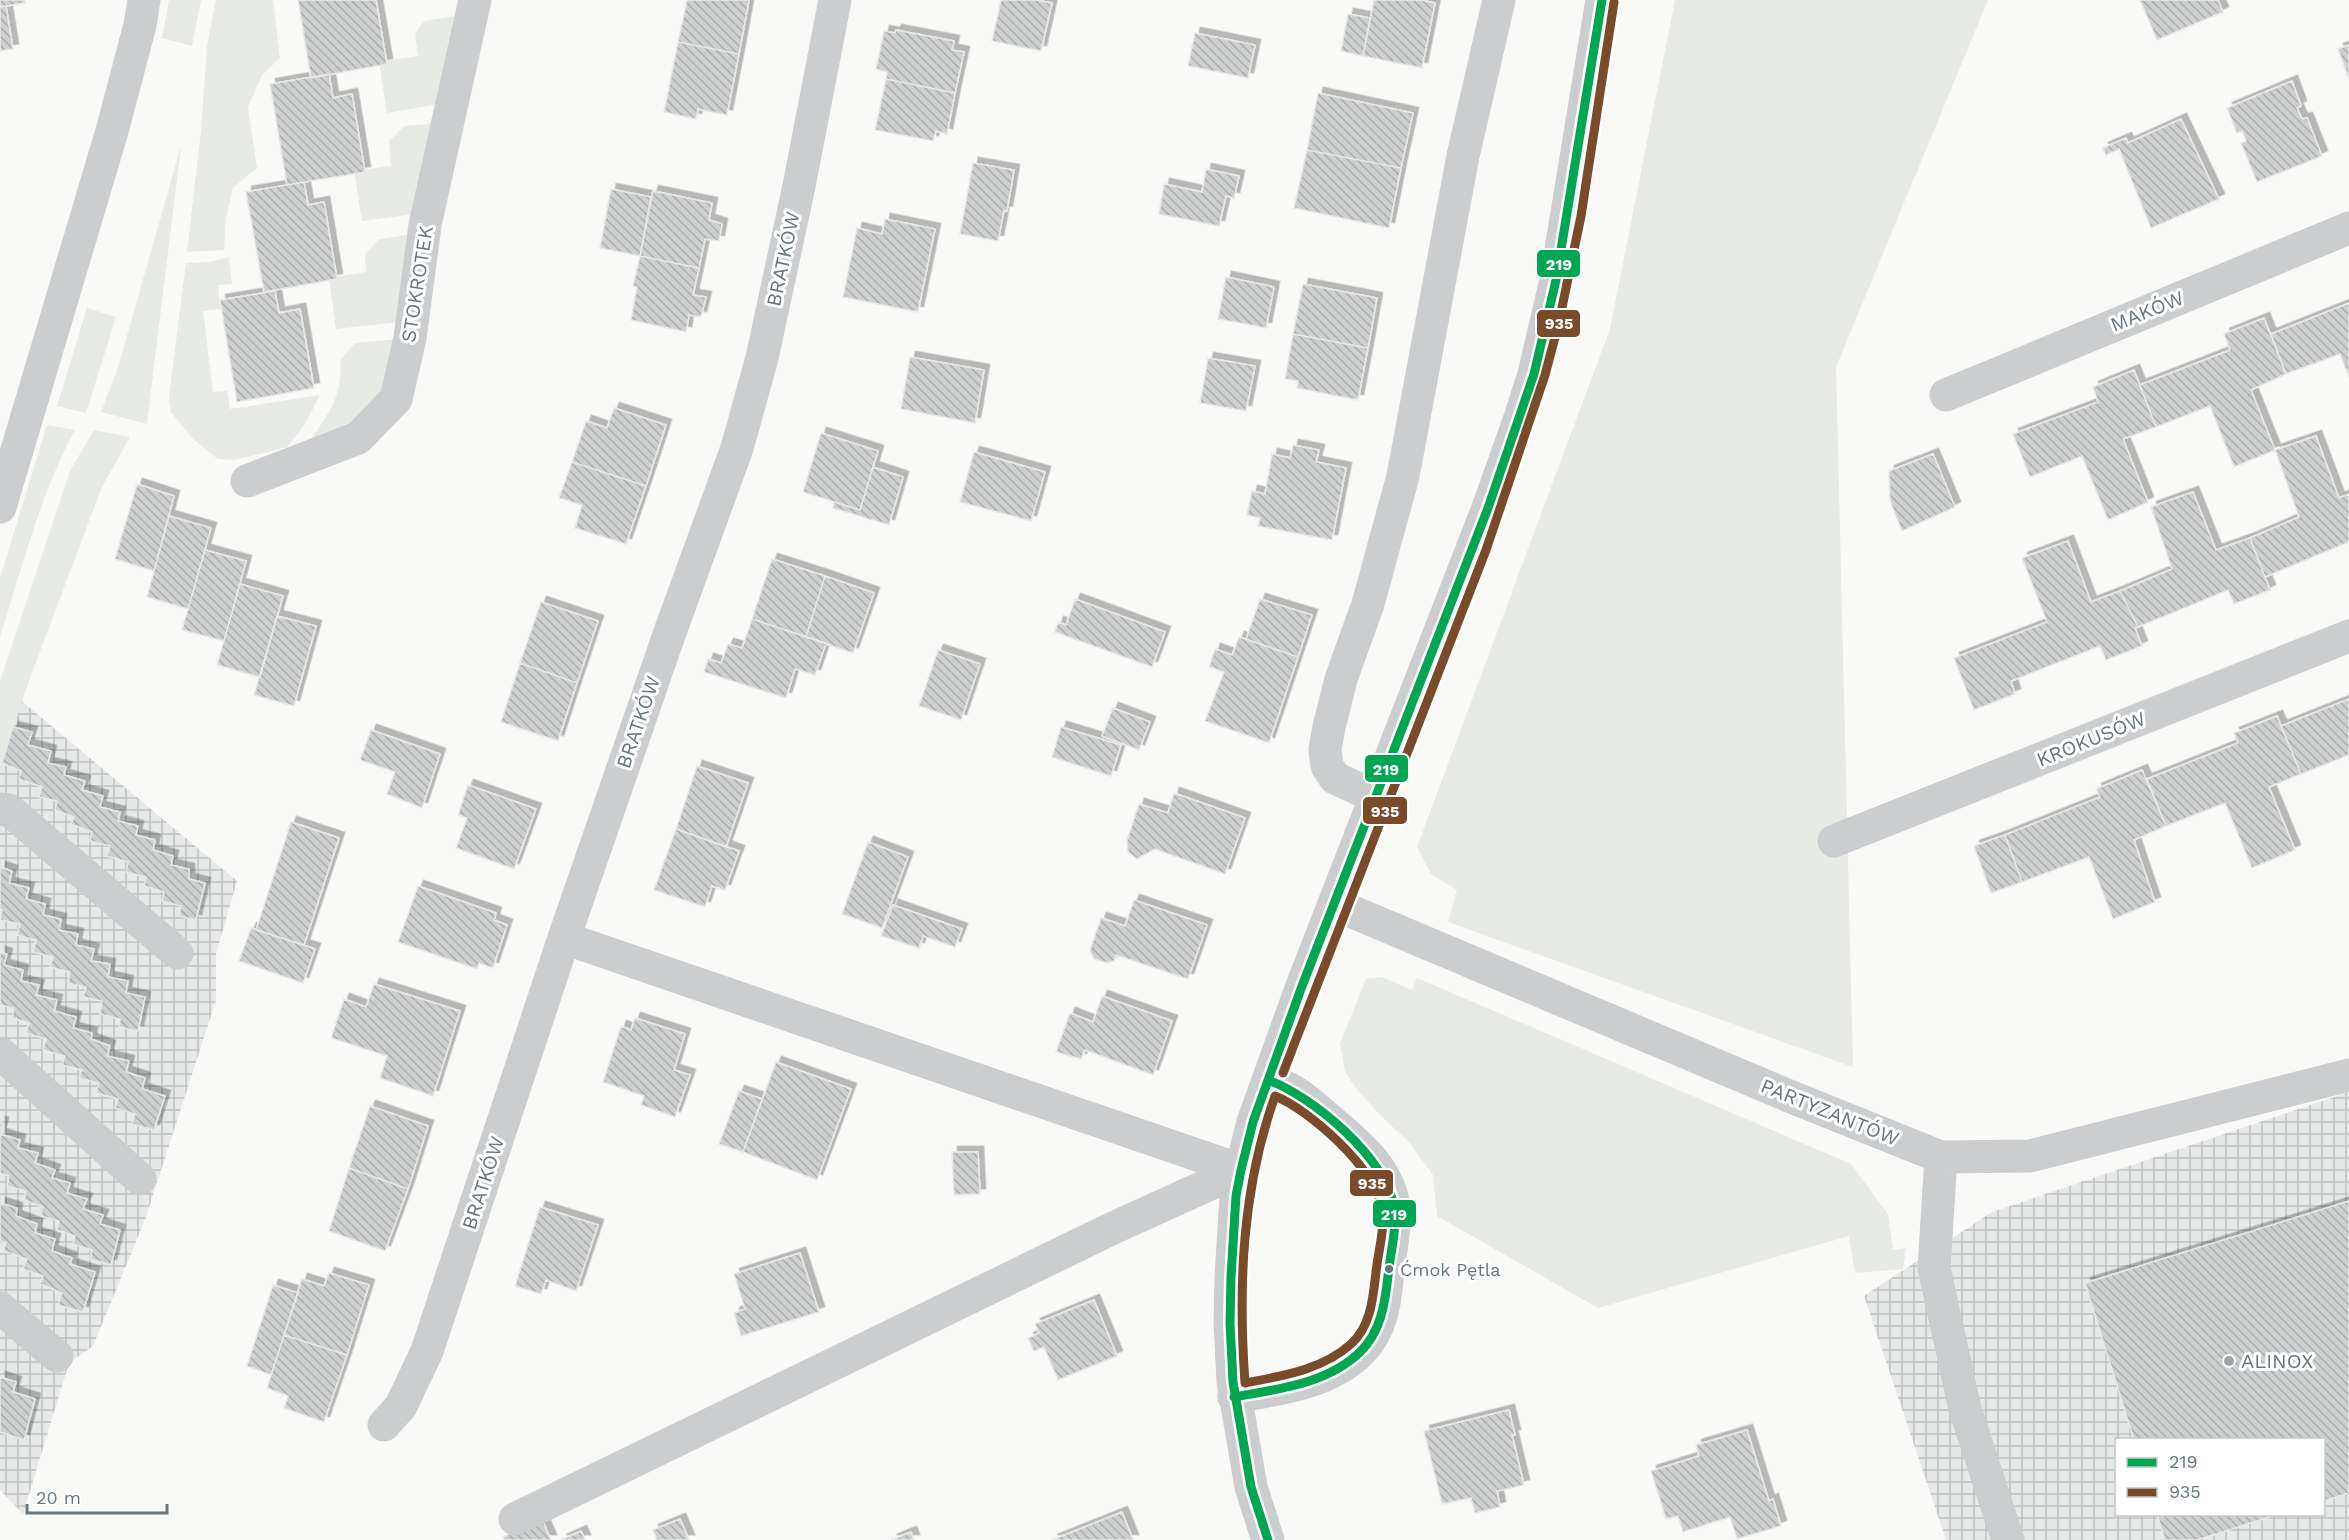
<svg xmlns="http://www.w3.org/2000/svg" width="2349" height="1540" viewBox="0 0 2349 1540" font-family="'Work Sans',sans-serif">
<defs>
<pattern id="industrial-grid" width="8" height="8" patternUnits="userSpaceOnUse" patternTransform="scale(1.5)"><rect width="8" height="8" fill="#e7e9e8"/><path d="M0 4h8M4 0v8" fill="none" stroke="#bfc1c1"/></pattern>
<pattern id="building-back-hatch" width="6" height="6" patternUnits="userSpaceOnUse" patternTransform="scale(1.5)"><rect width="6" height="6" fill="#ced0d0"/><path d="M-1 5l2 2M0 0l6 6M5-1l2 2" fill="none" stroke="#abadae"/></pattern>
<filter id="shadow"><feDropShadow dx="5.5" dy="-5.5" stdDeviation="0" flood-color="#0004"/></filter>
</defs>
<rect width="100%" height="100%" fill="#f9f9f8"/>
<path fill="url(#industrial-grid)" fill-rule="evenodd" d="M 0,683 L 237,881 L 216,954 L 216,1000 L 146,1217 L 93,1346 L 69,1363 L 23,1514 L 0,1490 Z
M 2349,1092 L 2349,1540 L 1946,1540 L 1864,1296 L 1992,1212 ZM 2116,1440 L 2324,1440 L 2324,1514 L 2116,1514 Z"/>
<path fill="#e8eae6" d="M 169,0 L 201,0 L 192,46 L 162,38 Z
M 216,0 L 273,0 L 280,58 L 262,75 L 248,107 L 257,168 L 233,188 L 226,218 L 224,250 L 187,252 L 201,131 L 207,46 Z
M 1675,0 L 1988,0 L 1836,367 L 1853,1067 L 1448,922 L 1457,890 L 1431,874 L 1417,847 L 1610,329 Z
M 461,15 L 438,104 L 387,113 L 379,62 L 418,56 L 415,34 L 424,21 Z
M 436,123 L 415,214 L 362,221 L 354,171 L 391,166 L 389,141 L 404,126 Z
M 181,146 L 147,424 L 101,412 L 117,371 Z
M 414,234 L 400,322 L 336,329 L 329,278 L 366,272 L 365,254 L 379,239 Z
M 229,257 L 232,284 L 218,285 L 220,309 L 203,311 L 213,392 L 227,391 L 230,409 L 320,395 L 305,424 L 287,447 L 235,460 L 218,459 L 193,439 L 171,412 L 169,397 L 186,263 L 210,262 Z
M 87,308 L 116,317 L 86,413 L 57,406 Z
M 397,339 L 388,376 L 379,396 L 353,425 L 310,440 C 330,413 343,394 340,360 L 355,343 Z
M 47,425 L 75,430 C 40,494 22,568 0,637 L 0,578 Z
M 94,430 L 130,437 L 101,489 L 30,678 L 0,768 L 0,681 L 70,471 Z
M 1382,977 L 1412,990 L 1417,978 L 1851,1164 L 1888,1214 L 1893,1250 L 1906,1248 L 1903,1269 L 1855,1273 L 1849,1236 L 1598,1308 L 1437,1216 L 1433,1175 L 1408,1141 L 1383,1118 L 1358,1091 L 1345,1072 L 1340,1044 L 1366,979 Z"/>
<path fill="url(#building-back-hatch)" stroke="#e8e8e8" stroke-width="1.5" filter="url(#shadow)" d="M 0,0 L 24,0 L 25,3 L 0,7 Z
M 298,0 L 376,0 L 387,64 L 311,78 Z
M 687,0 L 749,0 L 739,54 L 678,42 Z
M 1001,0 L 1036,0 L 1052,3 L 1041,51 L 992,41 Z
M 1374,0 L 1421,0 L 1435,3 L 1422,68 L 1363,56 Z
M 2140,0 L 2218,0 L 2223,12 L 2157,40 Z
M 6,6 L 13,49 L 0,51 L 0,7 Z
M 1348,14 L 1370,18 L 1363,56 L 1341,51 Z
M 896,30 L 954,41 L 952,50 L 964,52 L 955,93 L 886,79 L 887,72 L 876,69 L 884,31 L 895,33 Z
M 1195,33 L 1255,45 L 1248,78 L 1188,66 Z
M 678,42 L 739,54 L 727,115 L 698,109 L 696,119 L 664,112 Z
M 2349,45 L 2349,79 L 2338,49 Z
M 329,74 L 333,98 L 352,94 L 365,172 L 287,185 L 270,84 Z
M 886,79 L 955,93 L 947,134 L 936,131 L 933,141 L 875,130 Z
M 2292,81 L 2301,106 L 2297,108 L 2302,119 L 2307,118 L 2322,156 L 2257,182 L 2241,143 L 2246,141 L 2242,131 L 2237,133 L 2227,108 Z
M 1318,93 L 1413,113 L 1401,168 L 1307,150 Z
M 2181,119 L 2219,199 L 2151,228 L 2119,149 L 2106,155 L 2103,148 L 2126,138 L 2128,143 Z
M 1307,150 L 1401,168 L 1389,228 L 1294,208 Z
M 973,163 L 1014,170 L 1007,211 L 1004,210 L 998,241 L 960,234 Z
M 1206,169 L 1239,176 L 1234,198 L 1226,196 L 1219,226 L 1159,214 L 1164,184 L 1202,192 Z
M 304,182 L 308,205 L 324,202 L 337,279 L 264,292 L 246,192 Z
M 611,189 L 651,197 L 640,256 L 600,248 Z
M 653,191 L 712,203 L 709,220 L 722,224 L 719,241 L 705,239 L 699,268 L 640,256 Z
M 885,219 L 935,229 L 918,312 L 843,297 L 857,228 L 882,234 Z
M 640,256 L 699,268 L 693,295 L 706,297 L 701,317 L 689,315 L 686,332 L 631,320 L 637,287 L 633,286 Z
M 1226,277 L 1274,287 L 1266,328 L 1218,319 Z
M 1303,284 L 1377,298 L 1368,348 L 1293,334 Z
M 275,291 L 279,313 L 300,309 L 314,388 L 237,402 L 220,300 Z
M 2349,303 L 2349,377 L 2340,354 L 2286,374 L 2271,334 Z
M 2264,318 L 2286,374 L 2251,390 L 2275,450 L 2234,467 L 2210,406 L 2156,427 L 2140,385 L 2230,350 L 2224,334 Z
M 1293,334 L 1368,348 L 1358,400 L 1297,388 L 1298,381 L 1285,379 Z
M 910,357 L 984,370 L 975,423 L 901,409 Z
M 1208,358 L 1255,366 L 1246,411 L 1200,403 Z
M 2134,370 L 2156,427 L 2123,439 L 2148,502 L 2108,520 L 2082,456 L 2030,477 L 2013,434 L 2098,402 L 2093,387 Z
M 614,408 L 666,425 L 646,486 L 572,462 L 586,421 L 607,428 Z
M 821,433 L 878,451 L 860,510 L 803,492 Z
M 2316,436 L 2339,498 L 2349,494 L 2349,542 L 2265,577 L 2250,538 L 2299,517 L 2275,450 Z
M 1293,445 L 1319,450 L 1316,462 L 1346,468 L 1332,540 L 1258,526 L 1260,518 L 1247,515 L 1252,491 L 1265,494 L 1272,454 L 1290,458 Z
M 974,452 L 1045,472 L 1031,521 L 960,502 Z
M 1933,454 L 1955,507 L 1902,531 L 1890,501 L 1889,471 Z
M 572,462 L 646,486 L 626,544 L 575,528 L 582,505 L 559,498 Z
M 873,467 L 903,477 L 889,525 L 833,508 L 834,502 L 860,510 Z
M 137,484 L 174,496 L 154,571 L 115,559 Z
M 2193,492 L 2216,550 L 2250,538 L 2270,590 L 2234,604 L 2228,590 L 2138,627 L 2120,591 L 2172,569 L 2151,507 Z
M 169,516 L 211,528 L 188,609 L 147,597 Z
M 2068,541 L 2091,602 L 2120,591 L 2138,627 L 2135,628 L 2142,646 L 2106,660 L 2100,646 L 2011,681 L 2015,694 L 1974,710 L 1954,658 L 2047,622 L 2022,558 Z
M 205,550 L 246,561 L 224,641 L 182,630 Z
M 772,559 L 825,576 L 806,637 L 752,619 Z
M 825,576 L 874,593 L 853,653 L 806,637 Z
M 240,584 L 283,596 L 260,677 L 217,665 Z
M 1075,599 L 1165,632 L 1152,667 L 1055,632 L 1058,622 L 1066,625 Z
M 1260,599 L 1312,615 L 1298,657 L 1246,639 Z
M 541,602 L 598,621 L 577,683 L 520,663 Z
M 277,616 L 316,626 L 294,706 L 254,695 Z
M 752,619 L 826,643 L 815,675 L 795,669 L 786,698 L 704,672 L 708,659 L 721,663 L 728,644 L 742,648 Z
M 1239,637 L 1298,657 L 1269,743 L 1205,721 L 1224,672 L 1209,667 L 1215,649 L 1232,655 Z
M 938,650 L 980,664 L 961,720 L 919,706 Z
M 520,663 L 577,683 L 558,741 L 501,722 Z
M 2349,699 L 2349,755 L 2301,774 L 2281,726 Z
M 1113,708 L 1150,722 L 1139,750 L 1102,736 Z
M 2277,716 L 2301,774 L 2269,787 L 2295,850 L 2252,868 L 2225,803 L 2166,826 L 2147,779 L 2238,743 L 2234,733 Z
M 13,727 L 32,732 L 28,745 L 51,751 L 48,763 L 66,767 L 64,775 L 85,781 L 82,790 L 103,796 L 100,807 L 120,812 L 118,821 L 138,826 L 136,835 L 155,840 L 153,850 L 173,856 L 171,865 L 189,869 L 189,879 L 205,883 L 196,920 L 179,916 L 181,906 L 162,901 L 164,892 L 144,886 L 146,877 L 126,872 L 128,862 L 107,856 L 110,846 L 90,841 L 92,832 L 71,824 L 74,817 L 55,810 L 57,801 L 39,797 L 42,787 L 19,779 L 21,771 L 2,763 Z
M 1061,727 L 1121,745 L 1111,776 L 1052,757 Z
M 371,730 L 440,754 L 422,808 L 387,794 L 395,772 L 360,760 Z
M 697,766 L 748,783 L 726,847 L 676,829 Z
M 2142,770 L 2166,826 L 2134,840 L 2155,902 L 2113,919 L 2089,857 L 2022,882 L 2005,835 L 2100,797 L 2096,789 Z
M 468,785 L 536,809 L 514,869 L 456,848 L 467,818 L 458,815 Z
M 1174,793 L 1245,818 L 1225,874 L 1155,849 L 1137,859 L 1128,852 L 1127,840 L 1139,804 L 1168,813 Z
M 291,822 L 339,838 L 304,945 L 256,930 Z
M 676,829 L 739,851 L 725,890 L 712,886 L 705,907 L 654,890 Z
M 2005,835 L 2022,882 L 1991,893 L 1974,846 Z
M 868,842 L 908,857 L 882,928 L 842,914 Z
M 0,867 L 12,871 L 9,883 L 29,888 L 26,899 L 45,904 L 43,915 L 61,919 L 59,930 L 78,934 L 76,945 L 94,949 L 91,961 L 110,964 L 108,977 L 128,981 L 126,993 L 145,997 L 138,1031 L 119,1027 L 120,1019 L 100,1014 L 102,1001 L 83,997 L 86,987 L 68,983 L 70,972 L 50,967 L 53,957 L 33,952 L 36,940 L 17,935 L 20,924 L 0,920 L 2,910 L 0,909 Z
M 418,886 L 496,913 L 494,920 L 507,925 L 493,968 L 479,963 L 477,969 L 398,942 Z
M 1134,900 L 1207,925 L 1188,979 L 1116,955 L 1114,961 L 1107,963 L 1094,959 L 1090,950 L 1101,918 L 1125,926 Z
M 893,905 L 962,929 L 955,947 L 923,936 L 919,948 L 881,936 Z
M 251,928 L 315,949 L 303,983 L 239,961 Z
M 0,952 L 7,954 L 4,965 L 23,970 L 21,981 L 39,985 L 36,995 L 57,1000 L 54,1011 L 76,1017 L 73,1028 L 92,1033 L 91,1039 L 110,1046 L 107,1056 L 129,1061 L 126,1072 L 145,1078 L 142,1089 L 165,1096 L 154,1130 L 132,1124 L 135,1114 L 115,1108 L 118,1099 L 96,1093 L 99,1083 L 79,1078 L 82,1070 L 62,1065 L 65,1056 L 43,1050 L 46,1039 L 26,1033 L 29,1023 L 12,1018 L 14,1008 L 0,1005 Z
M 374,984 L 460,1011 L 433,1096 L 380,1078 L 387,1056 L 331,1038 L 344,999 L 366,1007 Z
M 1102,996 L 1172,1021 L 1153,1075 L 1085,1050 L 1081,1059 L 1056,1052 L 1070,1013 L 1093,1022 Z
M 635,1018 L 685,1034 L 674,1070 L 690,1075 L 675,1117 L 641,1105 L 644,1096 L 603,1082 L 621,1026 L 631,1030 Z
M 776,1062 L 851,1089 L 817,1180 L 743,1152 Z
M 739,1091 L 762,1099 L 743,1152 L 719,1144 Z
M 370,1106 L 428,1126 L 408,1189 L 349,1168 Z
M 0,1122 L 3,1123 L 0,1134 L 20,1140 L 18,1148 L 38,1153 L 35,1163 L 55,1170 L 52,1178 L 70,1183 L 67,1193 L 87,1199 L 83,1209 L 103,1215 L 100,1224 L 120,1230 L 111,1265 L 90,1259 L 92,1250 L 73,1244 L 75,1236 L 57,1230 L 59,1221 L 41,1216 L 43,1207 L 24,1200 L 26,1191 L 7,1186 L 9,1176 L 0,1173 Z
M 952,1152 L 978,1152 L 980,1194 L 954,1195 Z
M 349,1168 L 408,1189 L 385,1251 L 329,1231 Z
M 2349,1201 L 2349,1493 L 2324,1501 L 2324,1440 L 2134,1440 L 2085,1283 Z
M 0,1203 L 17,1208 L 16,1216 L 37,1224 L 35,1233 L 55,1239 L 52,1251 L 72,1258 L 70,1264 L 95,1272 L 83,1312 L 58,1305 L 62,1293 L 40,1284 L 43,1276 L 23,1269 L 27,1259 L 3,1251 L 6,1243 L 0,1241 Z
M 540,1207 L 598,1225 L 576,1291 L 546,1280 L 541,1294 L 515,1286 Z
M 800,1253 L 819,1312 L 741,1336 L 734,1313 L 745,1309 L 734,1274 Z
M 329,1273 L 369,1285 L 347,1355 L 284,1335 L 302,1279 L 324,1286 Z
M 273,1285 L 298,1293 L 271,1375 L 247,1366 Z
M 1094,1300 L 1117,1356 L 1058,1380 L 1044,1347 L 1034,1351 L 1028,1338 L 1039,1333 L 1035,1324 Z
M 284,1335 L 347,1355 L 324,1422 L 284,1408 L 288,1396 L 267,1388 Z
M 0,1377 L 16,1382 L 13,1392 L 35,1399 L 24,1440 L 0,1432 Z
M 1509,1410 L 1515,1435 L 1512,1435 L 1524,1485 L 1497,1491 L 1500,1507 L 1475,1513 L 1471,1498 L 1442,1504 L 1424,1431 Z
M 1747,1430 L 1769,1501 L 1773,1499 L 1781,1526 L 1737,1539 L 1730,1517 L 1683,1532 L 1678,1516 L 1666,1519 L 1651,1471 L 1699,1456 L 1696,1445 Z
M 1122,1512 L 1133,1540 L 1052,1540 Z
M 2157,1514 L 2279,1514 L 2197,1540 L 2165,1540 Z
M 542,1519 L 551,1540 L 505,1540 L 503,1537 Z
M 680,1519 L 689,1540 L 657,1540 L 653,1530 Z
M 581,1531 L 585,1540 L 561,1540 Z
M 911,1532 L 914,1540 L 891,1540 Z"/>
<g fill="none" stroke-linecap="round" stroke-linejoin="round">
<path stroke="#cbcdce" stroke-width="33" d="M 1946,395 L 2349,228
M 247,481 L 358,438 L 396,399 L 410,338 L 425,225 L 475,0
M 0,507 L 112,131 L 140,25 L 144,0
M 1376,797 L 1335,778 L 1327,766 L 1325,749 L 1329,727 L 1341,679 L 1368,604 L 1403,476 L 1463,156 L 1499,0
M 0,809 L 9,810 L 177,953
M 1834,841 L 2349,636
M 1334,904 L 1789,1096 L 1941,1157 L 2030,1156 L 2349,1075
M 564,938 L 1241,1170
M 0,1053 L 140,1179
M 1941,1157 L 1934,1268 L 1965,1409 L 2008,1540
M 0,1308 L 57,1356
M 1234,1397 C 1278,1389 1328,1384 1361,1351 C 1383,1329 1385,1301 1388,1272 C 1390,1252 1396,1228 1394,1208 C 1390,1170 1359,1145 1332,1122 C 1319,1111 1307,1099 1293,1091 C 1285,1086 1276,1083 1268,1080
M 384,1425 L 401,1406 L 427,1351 L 564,938 L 670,632 L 737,448 L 762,358 L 799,186 L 835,0
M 515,1519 L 1113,1228 L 1241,1170
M 1268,1540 L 1251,1487 L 1233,1382 L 1230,1323 L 1231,1277 L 1236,1196 L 1241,1170 L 1253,1122 L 1302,986 L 1488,508 L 1520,418 L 1534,374 L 1556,280 L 1602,0"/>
<defs>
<path id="bus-1" d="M 1234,1397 C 1278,1389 1327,1384 1360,1352 C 1381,1332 1385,1303 1388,1276 C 1390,1254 1397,1231 1394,1208 C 1388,1159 1312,1096 1268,1080
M 1268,1540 L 1251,1487 L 1233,1382 L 1230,1323 L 1231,1277 L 1236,1196 L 1241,1170 L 1253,1122 L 1302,986 L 1488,508 L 1534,374 L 1556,280 L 1602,0"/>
<path id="bus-2" d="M 1283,1073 L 1486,550 L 1545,375 L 1559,322 L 1581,216 L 1614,2
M 1275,1096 C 1310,1110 1377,1170 1382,1209 C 1385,1230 1378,1252 1376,1272 C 1373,1298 1371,1326 1351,1344 C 1322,1370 1282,1376 1245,1383 C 1238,1285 1242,1189 1275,1096 Z"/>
</defs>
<use href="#bus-1" stroke="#fff" stroke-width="14"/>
<use href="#bus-2" stroke="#fff" stroke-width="14"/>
<use href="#bus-1" stroke="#00a651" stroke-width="9"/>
<use href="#bus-2" stroke="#7a4b2a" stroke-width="9"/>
</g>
<circle fill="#67767f" stroke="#fff" stroke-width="2" cx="1389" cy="1269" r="5"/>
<circle fill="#9aa4a9" stroke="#fff" stroke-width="2" cx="2229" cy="1361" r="6"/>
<g text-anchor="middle" stroke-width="6" stroke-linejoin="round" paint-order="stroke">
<g font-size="18" fill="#67767f" stroke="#fff" text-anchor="start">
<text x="1400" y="1276">Ćmok Pętla</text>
</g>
<g font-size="20" fill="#67767f" stroke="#fff">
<text transform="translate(783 259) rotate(-78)" y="7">BRATKÓW</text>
<text transform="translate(417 284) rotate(-81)" y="7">STOKROTEK</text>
<text transform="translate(2147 311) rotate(-22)" y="7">MAKÓW</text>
<text transform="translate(638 722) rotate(-71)" y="7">BRATKÓW</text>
<text transform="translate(2091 739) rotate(-22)" y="7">KROKUSÓW</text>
<text transform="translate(1830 1112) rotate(22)" y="7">PARTYZANTÓW</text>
<text transform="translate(483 1183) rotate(-72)" y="7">BRATKÓW</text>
</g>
<g font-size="20" fill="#67767f" stroke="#fff" text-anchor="start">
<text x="2241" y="1368">ALINOX</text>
</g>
</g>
<g stroke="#fff" stroke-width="2">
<rect x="1536" y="249" width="45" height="29" rx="6" fill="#00a651"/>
<rect x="1536" y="309" width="45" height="29" rx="6" fill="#7a4b2a"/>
<rect x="1364" y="754" width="45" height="29" rx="6" fill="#00a651"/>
<rect x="1362" y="796" width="46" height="29" rx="6" fill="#7a4b2a"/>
<rect x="1349" y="1169" width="45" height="28" rx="6" fill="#7a4b2a"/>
<rect x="1372" y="1199" width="45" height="29" rx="6" fill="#00a651"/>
</g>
<g font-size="16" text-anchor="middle" font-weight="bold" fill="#fff">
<text x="1559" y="270">219</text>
<text x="1559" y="329">935</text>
<text x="1386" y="775">219</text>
<text x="1385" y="817">935</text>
<text x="1372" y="1189">935</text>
<text x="1394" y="1220">219</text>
</g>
<rect x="2115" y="1438" width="210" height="78" fill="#ffffff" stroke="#c2c8cc" stroke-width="1.5"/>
<rect x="2127" y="1458" width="30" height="9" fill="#00a651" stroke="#c2c8cc" stroke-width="1.5"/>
<text x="2169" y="1468" font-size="18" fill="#67767f">219</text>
<rect x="2127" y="1488" width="30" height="9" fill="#7a4b2a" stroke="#c2c8cc" stroke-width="1.5"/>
<text x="2169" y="1498" font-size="18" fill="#67767f">935</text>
<path d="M27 1504v9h140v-9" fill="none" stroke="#67767f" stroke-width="3"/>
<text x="36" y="1504" font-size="18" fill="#67767f" stroke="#ffffff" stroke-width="4.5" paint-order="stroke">20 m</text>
</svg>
